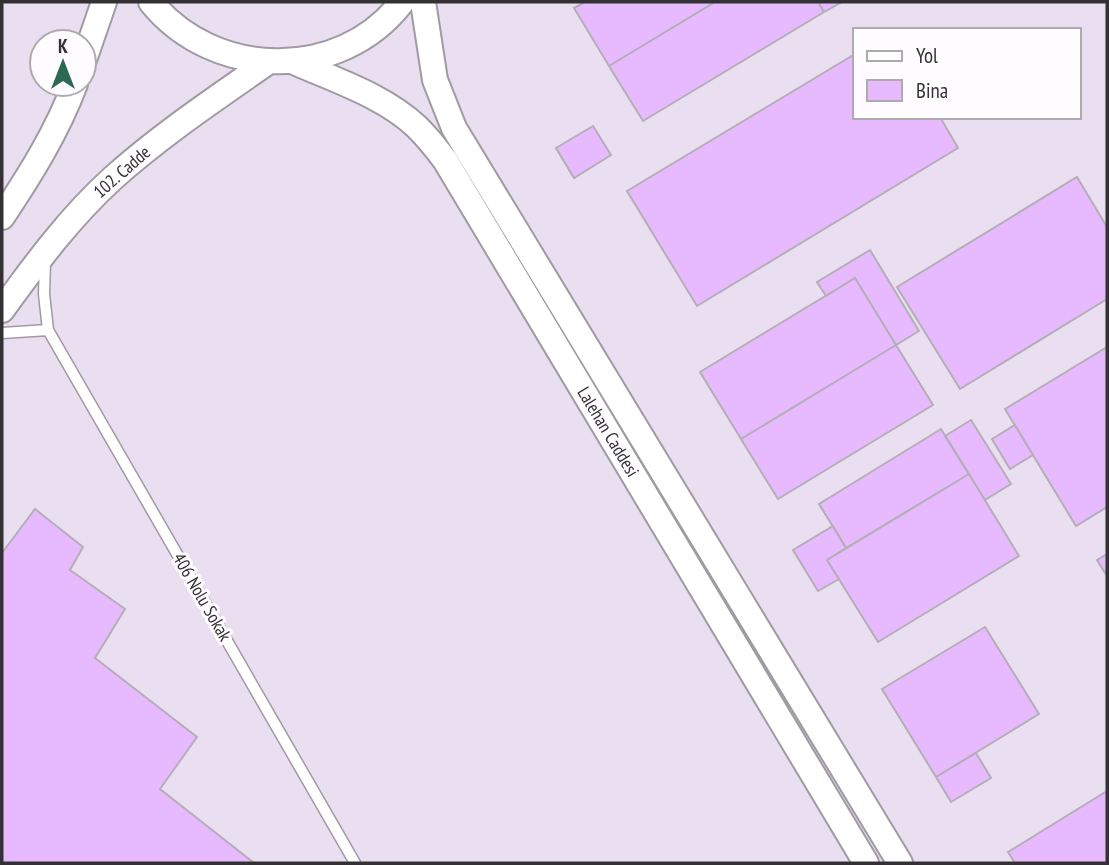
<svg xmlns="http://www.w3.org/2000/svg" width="1109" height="865" viewBox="0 0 1109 865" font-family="'PT Sans Narrow',sans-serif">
<rect width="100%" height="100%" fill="#f3edf7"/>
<path fill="#eadff0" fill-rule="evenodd" d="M 2,2 L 1107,2 L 1107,863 L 2,863 ZM 855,30 L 1079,30 L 1079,117 L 855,117 ZM 42,42 L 84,42 L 84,84 L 42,84 Z"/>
<path fill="#e7baff" stroke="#b4aeb7" stroke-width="2" d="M 585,2 L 715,2 L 609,66 L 574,8 Z
M 715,2 L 818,2 L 824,12 L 643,121 L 609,66 Z
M 818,2 L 842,2 L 824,12 Z
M 855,54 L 855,117 L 940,117 L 958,148 L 697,306 L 627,191 Z
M 593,126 L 611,155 L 574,178 L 556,148 Z
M 1077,177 L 1107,227 L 1107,299 L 960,389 L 897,287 Z
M 870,250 L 919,331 L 896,345 L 855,278 L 826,296 L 817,282 Z
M 855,278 L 896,345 L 741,439 L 700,372 Z
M 896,345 L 933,405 L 778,499 L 741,439 Z
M 1107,347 L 1107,507 L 1076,526 L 1005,409 Z
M 971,420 L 1011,484 L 985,500 L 945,436 Z
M 1015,425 L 1033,455 L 1010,469 L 992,439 Z
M 941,429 L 969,474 L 846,548 L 819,504 Z
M 969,474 L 1019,556 L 878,642 L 827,560 Z
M 35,509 L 83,547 L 70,570 L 125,609 L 95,658 L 197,737 L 160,789 L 254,863 L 2,863 L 2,553 Z
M 833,526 L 846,548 L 827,560 L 839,579 L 818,591 L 793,550 Z
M 1107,554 L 1107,576 L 1097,560 Z
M 985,627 L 1039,714 L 936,777 L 882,689 Z
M 976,753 L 991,778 L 951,802 L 936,777 Z
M 1107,791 L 1107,863 L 1015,863 L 1008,852 Z"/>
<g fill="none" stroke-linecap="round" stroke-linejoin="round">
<defs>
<path id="service" d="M 48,330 L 355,863
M 2,333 L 48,330 L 44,294 L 45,262"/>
<path id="tertiary" d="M 151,2 C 213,79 340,83 402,2
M 423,2 L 435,80 L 454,128 L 900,863
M 84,60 L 104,2
M 292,61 C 334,80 383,95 417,127 C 427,137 436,148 445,160 L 866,863
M 2,217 C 30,175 57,132 75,84
M 2,310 C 36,263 70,217 113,178 C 161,135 215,99 268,62"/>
</defs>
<use href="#service" stroke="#a09aa3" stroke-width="13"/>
<use href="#tertiary" stroke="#a09aa3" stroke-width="28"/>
<use href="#service" stroke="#fff" stroke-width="10"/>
<use href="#tertiary" stroke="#fff" stroke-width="24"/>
</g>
<g text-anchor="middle" stroke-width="6" stroke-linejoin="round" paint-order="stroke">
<g font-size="18" fill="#343135" stroke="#fefcfe">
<text transform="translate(122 172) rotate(-41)" y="6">102. Cadde</text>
<text transform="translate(608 432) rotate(59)" y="6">Lalehan Caddesi</text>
<text transform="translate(202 597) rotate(60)" y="6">406 Nolu Sokak</text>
</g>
</g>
<rect width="1109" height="865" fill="none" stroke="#343135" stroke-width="7"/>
<rect x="853" y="28" width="228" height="91" fill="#fefcfe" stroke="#adabae" stroke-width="2"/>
<rect x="867" y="51" width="35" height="10" fill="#ffffff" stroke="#adabae" stroke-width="2"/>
<text x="916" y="63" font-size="21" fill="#343135">Yol</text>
<rect x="867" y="80" width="35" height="21" fill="#e7baff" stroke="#adabae" stroke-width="2"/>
<text x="916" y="98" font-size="21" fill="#343135">Bina</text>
<g transform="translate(63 63)"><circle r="33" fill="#fefcfe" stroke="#adabae" stroke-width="2"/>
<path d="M0-5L12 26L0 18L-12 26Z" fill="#2d6852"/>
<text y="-10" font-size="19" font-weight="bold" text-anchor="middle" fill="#343135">K</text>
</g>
</svg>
